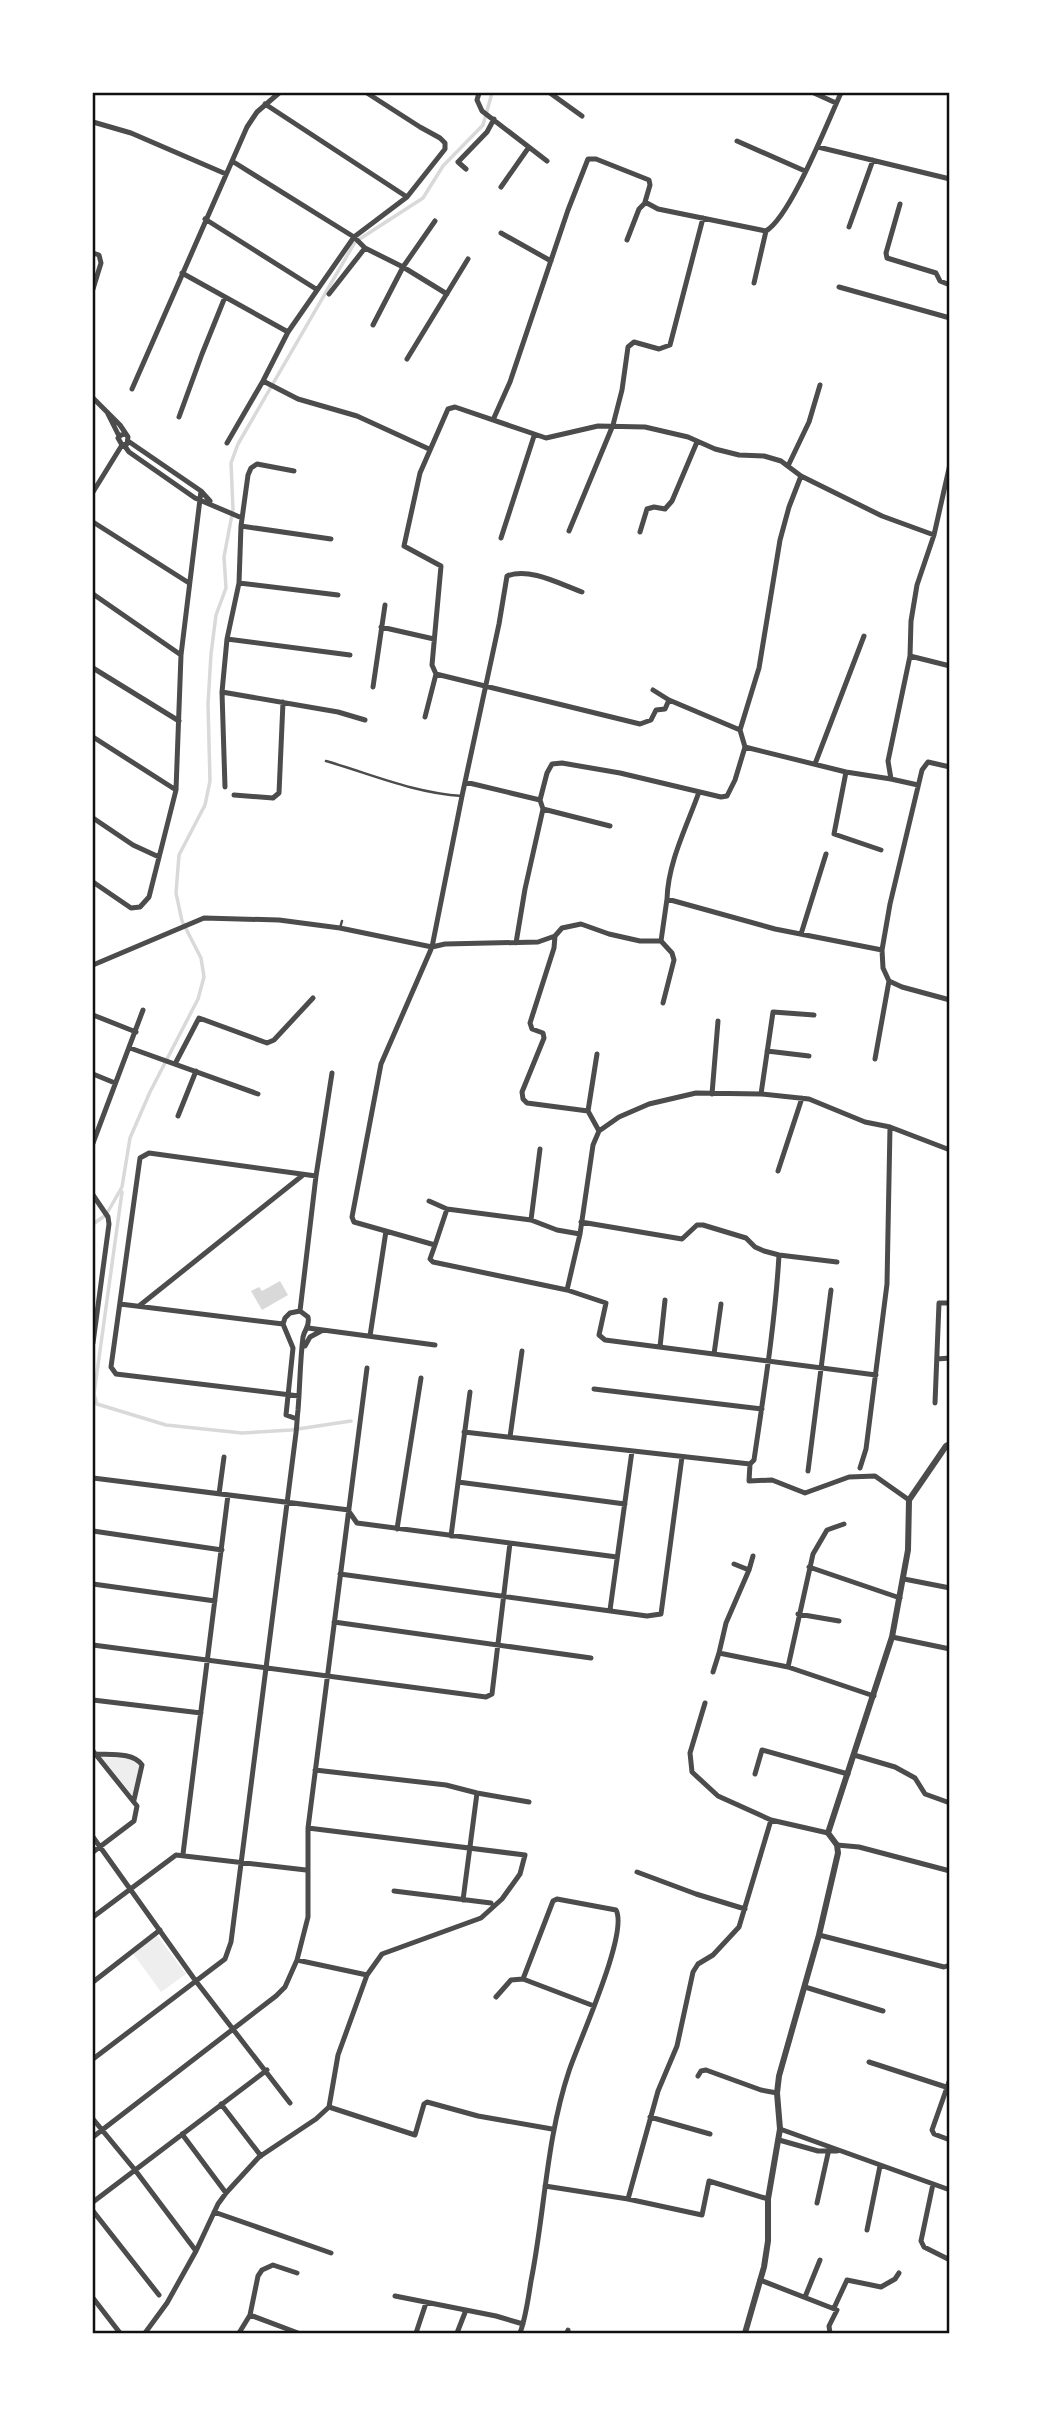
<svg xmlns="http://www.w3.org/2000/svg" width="1043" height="2426" viewBox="0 0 1043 2426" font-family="Cabin,sans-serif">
<rect width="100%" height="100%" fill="#fff"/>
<path fill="#eee" d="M 101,1757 L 133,1759 L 140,1766 L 133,1796 Z
M 156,1934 L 186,1974 L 161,1992 L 132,1952 Z"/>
<path fill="#d9d9d9" d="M 280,1281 L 288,1295 L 262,1310 L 251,1291 L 259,1287 L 262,1291 Z"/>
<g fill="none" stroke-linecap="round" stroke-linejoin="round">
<path stroke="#d9d9d9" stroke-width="3.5" d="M 122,1192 L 94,1394 L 97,1404 L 166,1425 L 242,1433 L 291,1430 L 351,1421
M 93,1224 L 106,1215 L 122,1187 L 130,1138 L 150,1092 L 198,999 L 204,977 L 201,958 L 182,921 L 176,893 L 179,855 L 205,805 L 210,781 L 208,704 L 211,654 L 216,615 L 226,588 L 224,557 L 233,509 L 231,463 L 238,444 L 355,242 L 423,198 L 443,166 L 483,125 L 492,93"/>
<path stroke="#4c4c4c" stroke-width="2.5" d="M 326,761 C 371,774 414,793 462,796
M 340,928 L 342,921"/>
<path stroke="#4c4c4c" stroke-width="5" d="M 479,93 L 477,100 L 482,111 L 547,161
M 550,93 L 582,116
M 814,93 L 836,103
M 265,104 L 407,197
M 93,122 L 131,133 L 226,174
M 737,141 L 805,171
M 818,147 L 950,179
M 232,161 L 354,237 L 365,248 L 403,267 L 447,294
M 466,169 L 458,162 L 487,132 L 494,119
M 501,187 L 529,147
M 900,204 L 886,253 L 887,258 L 936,273 L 940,281 L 950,285
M 205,219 L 316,289
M 849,227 L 873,160
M 501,233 L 551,261
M 627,240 L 639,209 L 645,203
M 93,253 L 99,255 L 101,263 L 93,289
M 182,273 L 288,332
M 754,283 L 766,231
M 839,287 L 950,318
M 329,294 L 365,248
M 373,325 L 403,267 L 435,221
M 407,359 L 468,259
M 263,381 L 298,399 L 357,416 L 429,449
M 132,389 L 247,127 L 257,112 L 279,93
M 93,398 L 120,425 L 128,437 L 127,444 L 122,445 L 118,438 L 121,435 L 125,434
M 108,414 L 119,436
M 179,417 L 202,354 L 225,297
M 493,420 L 510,382 L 568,210 L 588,159 L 596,159 L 649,180 L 650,185 L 645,202 L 658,209 L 766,231 C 791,216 827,123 841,93
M 128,441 L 201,491 L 210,501
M 227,443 L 263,381 L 288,332 L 354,237 L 407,197 L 445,149 L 445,143 L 440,138 L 420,127 L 367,93
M 124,445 L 129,452 L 195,498 L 242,518
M 788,466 L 809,422 L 820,385
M 93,492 L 122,445
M 93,522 L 189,583
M 241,526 L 331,539
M 569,531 L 613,425 L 622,390 L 628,347 L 634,342 L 659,349 L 670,345 L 703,218
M 640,532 L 647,509 L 654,507 L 665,509 L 672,501 L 697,442
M 501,538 L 534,436
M 239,583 L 338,595
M 93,594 L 181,655
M 381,627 L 434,639
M 227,639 L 350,655
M 910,656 L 950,666
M 93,668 L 179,721
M 373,687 L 385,605
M 653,690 L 669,700
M 222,692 L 338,712 L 365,720
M 425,717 L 436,674
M 740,730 L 669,700 L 665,709 L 656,710 L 651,720 L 640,724 L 436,674 L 432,665 L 441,566 L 404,546 L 420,473 L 448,409 L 455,407 L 546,438 L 598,426 L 645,427 L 688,437 L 715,449 L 739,455 L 764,456 L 781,461 L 801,476 L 882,516 L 934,535
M 93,737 L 176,790
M 745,747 L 846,772 L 891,779
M 815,764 L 864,636
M 950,767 L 928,762 L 922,770 L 890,904 L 882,950 L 883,968 L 889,981 L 902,987 L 950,1000
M 846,772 L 834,834 L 881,850
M 465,782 L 540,800
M 918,785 L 891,779 L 888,761 L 910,656 L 911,621 L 917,585 L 934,535 L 950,464
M 225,787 L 222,692 L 227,639 L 239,583 L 241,526 L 248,475 L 251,468 L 257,464 L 294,471
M 234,795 L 273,798 L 279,793 L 283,702
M 540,800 L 547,773 L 552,764 L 562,763 L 620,773 L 721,797 L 727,796 L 735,780 L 745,747 L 740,730 L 759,668 L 780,540 L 789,507 L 801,476
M 543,809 L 610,826
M 93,818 L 133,845 L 159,857
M 93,882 L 131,908 L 140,907 L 149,897 L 176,790 L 181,655 L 201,491
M 667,899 C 668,862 687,826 699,792
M 801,934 L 826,854
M 555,936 L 554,948 L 530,1023 L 532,1029 L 543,1033 L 544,1038 L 522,1092 L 523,1099 L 527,1103 L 588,1111 L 599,1131
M 661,941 L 672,953 L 674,960 L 663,1003
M 516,943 L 525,889 L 543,809 L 540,800
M 93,965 L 204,918 L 279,920 L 340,928 L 432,947 L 445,944 L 538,942 L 555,936 L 562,928 L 581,924 L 609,934 L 640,941 L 661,941 L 667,899 L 775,929 L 882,950
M 93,1015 L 136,1032
M 130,1048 L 258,1094
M 767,1051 L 809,1056
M 875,1059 L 889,981
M 175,1064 L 199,1018 L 267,1043 L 274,1040 L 313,998
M 93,1074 L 115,1083
M 712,1094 L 718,1021
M 761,1094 L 773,1012 L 814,1015
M 588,1111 L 597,1054
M 178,1116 L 196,1071
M 93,1143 L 143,1010
M 778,1171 L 802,1098
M 93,1195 L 108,1217 L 109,1224 L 93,1343
M 429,1201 L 447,1209
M 531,1220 L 540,1149
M 581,1222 L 682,1239 L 697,1225 L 703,1225 L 746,1238 L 755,1247 L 764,1251 L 779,1255 L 837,1262
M 580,1234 L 557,1230 L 531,1220 L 447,1209 L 435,1245 L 354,1222 L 352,1217 L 381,1064 L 432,947 L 462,796 L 499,624 L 507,576 C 529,567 560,584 582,592
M 435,1245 L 430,1259 L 433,1262 L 567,1290 L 606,1303 L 599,1335 L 605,1340 L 876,1375
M 779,1255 C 775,1324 764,1392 754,1460 L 750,1464 L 749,1481 L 772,1480 L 805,1493 L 849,1477 L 875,1476 L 909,1500
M 567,1290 L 580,1234 L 593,1145 L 599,1131 L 619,1117 L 649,1104 L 696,1093 L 761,1094 L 809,1099 L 865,1122 L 890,1127 L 950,1150
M 120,1304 L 283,1324
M 139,1306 L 303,1175
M 300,1311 L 316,1176 L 332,1073
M 308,1328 L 435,1345
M 370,1336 L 386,1231
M 305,1346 L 310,1337 L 323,1330
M 660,1347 L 665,1300
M 714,1354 L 721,1304
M 937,1359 L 950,1358
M 594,1389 L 762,1409
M 299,1396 L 116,1374 L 111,1367 L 140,1158 L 149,1153 L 316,1176
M 935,1403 L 939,1303 L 950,1303
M 464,1432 L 750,1464
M 510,1437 L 522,1351
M 860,1468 L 866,1449 L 887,1284 L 890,1127
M 808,1471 L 831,1290
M 93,1478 L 349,1510
M 458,1482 L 625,1504
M 219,1494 L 224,1457
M 350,1513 L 357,1523 L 617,1557
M 397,1529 L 421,1378
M 93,1531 L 222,1550
M 451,1536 L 470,1392
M 753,1556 L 749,1570 L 726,1623 L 719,1653 L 788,1667 L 874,1696
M 734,1564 L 749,1570
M 809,1567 L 900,1598
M 340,1574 L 647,1616 L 661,1614 L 682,1457
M 904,1579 L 950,1588
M 93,1584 L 215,1601
M 610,1610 L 632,1451
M 798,1614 L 839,1621
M 334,1622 L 591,1658
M 892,1637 L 950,1649
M 93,1645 L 486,1697 L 492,1694 L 510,1543
M 788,1667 L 813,1554 L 827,1530 L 844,1524
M 713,1672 L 719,1653
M 93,1700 L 201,1713
M 705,1703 L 690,1753 L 692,1772 L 718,1796 L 771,1820 L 828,1833
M 93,1751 L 137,1806 L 134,1821 L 93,1852
M 95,1754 C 110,1755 133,1752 142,1765 L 134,1800
M 854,1755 L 895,1767 L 915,1778 L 925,1794 L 950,1803
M 315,1770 L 446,1785 L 477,1793 L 529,1802
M 755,1774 L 762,1750 L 848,1774
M 93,1837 L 195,1980 L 290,2103
M 837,1845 L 859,1847 L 950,1871
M 183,1854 L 228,1495
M 637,1872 L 696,1894 L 745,1909
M 394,1891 L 491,1903
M 463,1900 L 477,1793
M 93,1917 L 176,1855 L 306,1870
M 819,1935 L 944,1967 L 950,1965
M 297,1960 L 367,1975
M 93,1982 L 160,1930
M 805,1987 L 883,2011
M 496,1997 L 511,1980 L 523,1979 L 594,2006
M 93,2059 L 225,1959 L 231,1942 L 296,1433 C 297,1425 297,1418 298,1410 C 300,1386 300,1361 303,1337 C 305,1328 310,1327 308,1317 L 300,1311 L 290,1313 L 285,1318 L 283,1324 L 293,1348 L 286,1415 L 297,1419
M 869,2062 L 946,2087
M 698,2076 L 701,2071 L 706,2070 L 761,2090 L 777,2093
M 950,2079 L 932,2130 L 934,2134 L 950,2140
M 221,2104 L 261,2156
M 329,2107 L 415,2135 L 424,2104 L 427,2102 L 478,2116 L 552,2129
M 650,2117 L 710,2134
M 93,2119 L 135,2170 L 196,2251
M 780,2129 L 950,2190
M 182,2134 L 226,2193
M 93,2137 L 276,1996 L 285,1987 L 297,1960 L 308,1917 L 308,1828 L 367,1368
M 779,2140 L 818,2151 L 837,2151
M 933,2184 L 921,2241 L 924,2247 L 950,2260
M 545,2186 L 628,2199 L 702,2215 L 709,2181 L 768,2199
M 628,2199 L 658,2091 L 677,2046 L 693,1972 L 698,1964 L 713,1955 L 739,1927 L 771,1820
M 93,2202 L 267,2070
M 817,2203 L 829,2149
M 93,2211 L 159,2295
M 214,2212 L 331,2253
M 867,2230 L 880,2166
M 760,2280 L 837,2310 L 829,2326 L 830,2333
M 395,2296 L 496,2316 L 523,2324
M 805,2297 L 820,2260
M 93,2298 L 120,2333
M 834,2308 L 847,2280 L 881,2287 L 895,2279 L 899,2273
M 250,2315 L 298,2333
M 145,2333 L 167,2303 L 196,2251 L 218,2204 L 226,2193 L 259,2157 L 316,2119 L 329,2107 L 338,2055 L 367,1975 L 382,1954 L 481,1918 L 502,1899 L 520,1874 L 525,1855 L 308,1828
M 239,2333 L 250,2315 L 258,2276 L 262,2270 L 273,2265 L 297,2273
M 416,2333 L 426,2303
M 457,2333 L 466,2310
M 520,2333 C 526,2317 528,2299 531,2281 C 545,2211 546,2140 569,2071 C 578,2043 629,1933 616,1910 L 557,1899 L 553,1901 L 523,1979
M 567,2333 L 568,2330"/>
<path stroke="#4c4c4c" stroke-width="6" d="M 745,2333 L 764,2267 L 768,2241 L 768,2199 L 780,2129 L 777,2093 L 779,2076 L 819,1935 L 838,1853 L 837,1845 L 828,1833 L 892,1637 L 908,1550 L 909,1500 L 946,1446 L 950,1444"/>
</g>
<rect width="1043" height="2426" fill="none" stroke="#ffffff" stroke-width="189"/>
<rect x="94" y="94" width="854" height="2238" fill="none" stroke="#111" stroke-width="2.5"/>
</svg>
